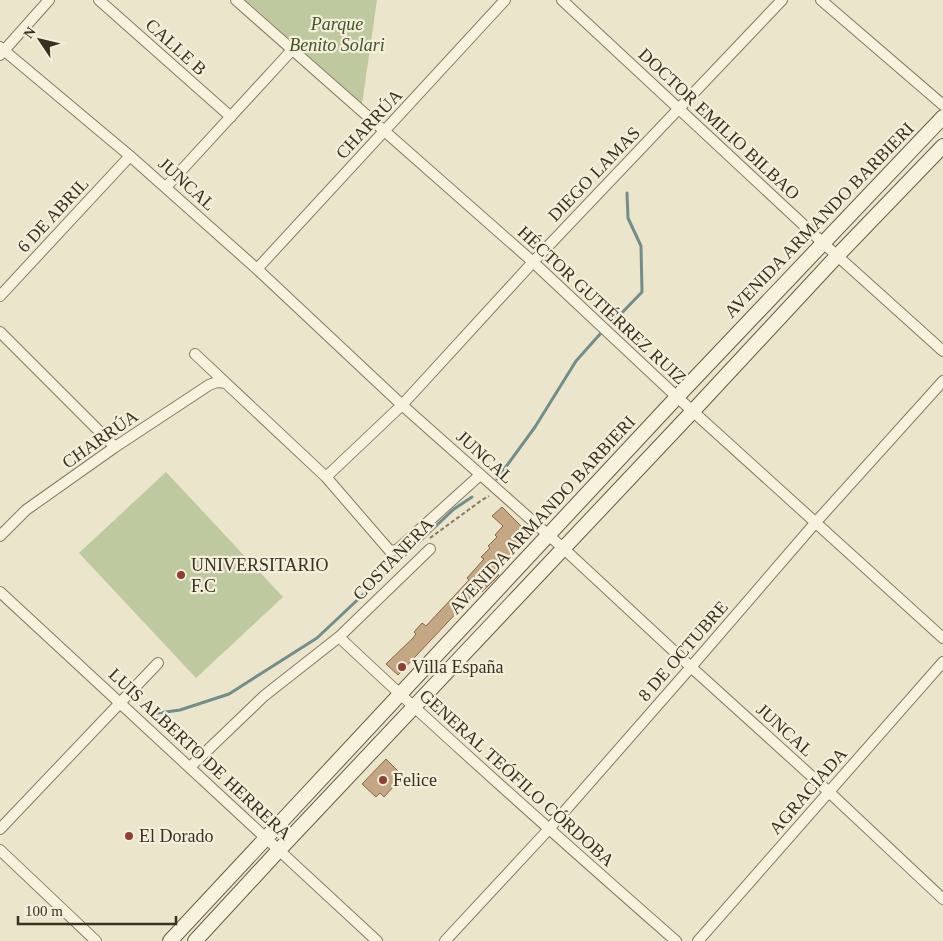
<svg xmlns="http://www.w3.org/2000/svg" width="943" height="941" viewBox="0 0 943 941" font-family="'Times New Roman',serif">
<rect width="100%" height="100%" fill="#ebe5cb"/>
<path fill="#bfc99f" d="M 245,0 L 377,0 L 362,104 Z
M 166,472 L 283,597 L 196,678 L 79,553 Z"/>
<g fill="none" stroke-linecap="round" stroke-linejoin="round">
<path stroke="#728e8b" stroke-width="3" d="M 616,319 L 642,292 L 641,246 L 628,218 L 627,193
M 497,479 L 535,427 L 576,361 L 601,333
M 151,714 L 180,710 L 229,694 L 317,638 L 454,509 L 472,497"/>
</g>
<path fill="#c6a784" stroke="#846748" d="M 502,507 L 527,532 L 527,536 L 496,572 L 499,575 L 482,592 L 479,589 L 398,675 L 386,664 L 413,638 L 416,634 L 414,632 L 422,623 L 426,626 L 469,580 L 467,578 L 484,559 L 481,557 L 490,548 L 488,546 L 497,537 L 495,535 L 503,526 L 492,516 Z
M 386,759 L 403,776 L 384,797 L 380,793 L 376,797 L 362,784 Z"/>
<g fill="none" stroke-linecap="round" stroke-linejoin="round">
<defs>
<path id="street" d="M 99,0 L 231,117
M 236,0 L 533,262 L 677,397 L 943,638
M 562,0 L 823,243 L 943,351
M 821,0 L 943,105
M 0,47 L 130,156 L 257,269 L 402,405 L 563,548 L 691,667 L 829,792 L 943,899
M 0,55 L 49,0
M 166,187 L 292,50
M 257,269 L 505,0
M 0,296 L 130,156
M 0,332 L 115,447
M 195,354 L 326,477 L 390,551 L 397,550 L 480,475
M 326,477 L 402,405 L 533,262 L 782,0
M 0,536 L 26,510 L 115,447 L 209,385 L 217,382 L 226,383
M 0,592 L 377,941
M 339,637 C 449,741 562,841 676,941
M 190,767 L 264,696 L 339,637 L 430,549
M 0,829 L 158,663
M 0,850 L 96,941
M 445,941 L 549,829 L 691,667 L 816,522 L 943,381
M 698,941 L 943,662"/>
<path id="secondary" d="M 170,941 L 677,397 L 943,117
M 195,941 L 279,850 L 693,411 L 837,256 L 943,146"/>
</defs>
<use href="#street" stroke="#877960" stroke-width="12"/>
<use href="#secondary" stroke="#695a43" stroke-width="16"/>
<path stroke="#877960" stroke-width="2" stroke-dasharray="4 2.5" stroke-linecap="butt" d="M 430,538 L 482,500 L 489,496"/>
<use href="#street" stroke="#f7f2dd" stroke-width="10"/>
<use href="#secondary" stroke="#f7f2dd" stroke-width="14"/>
</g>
<g fill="#913f35" stroke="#f3efda" stroke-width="2">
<circle cx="181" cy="575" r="5"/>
<circle cx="402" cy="667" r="5"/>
<circle cx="383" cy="780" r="5"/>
<circle cx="129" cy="836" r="5"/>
</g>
<g text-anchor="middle" stroke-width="4.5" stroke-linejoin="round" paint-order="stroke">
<g font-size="18" font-style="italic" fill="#44532b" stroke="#f3efda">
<text x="337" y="30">Parque<tspan x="337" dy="21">Benito Solari</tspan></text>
</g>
<g font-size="18" fill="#393022" stroke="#f3efda">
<text transform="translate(176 47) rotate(42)" y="6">CALLE B</text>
<text transform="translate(369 124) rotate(-47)" y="6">CHARRÚA</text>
<text transform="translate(719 124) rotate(43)" y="6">DOCTOR EMILIO BILBAO</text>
<text transform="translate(594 174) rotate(-46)" y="6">DIEGO LAMAS</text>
<text transform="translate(187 184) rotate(42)" y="6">JUNCAL</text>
<text transform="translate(53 215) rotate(-47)" y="6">6 DE ABRIL</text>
<text transform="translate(819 220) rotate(-46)" y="6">AVENIDA ARMANDO BARBIERI</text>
<text transform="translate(602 305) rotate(43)" y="6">HÉCTOR GUTIÉRREZ RUIZ</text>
<text transform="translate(100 439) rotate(-35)" y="6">CHARRÚA</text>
<text transform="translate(485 457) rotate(42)" y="6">JUNCAL</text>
<text transform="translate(542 515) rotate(-47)" y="6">AVENIDA ARMANDO BARBIERI</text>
<text transform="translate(393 559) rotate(-46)" y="6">COSTANERA</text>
<text transform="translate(683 651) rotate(-49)" y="6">8 DE OCTUBRE</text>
<text transform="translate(785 730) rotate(42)" y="6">JUNCAL</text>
<text transform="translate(200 754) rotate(43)" y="6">LUIS ALBERTO DE HERRERA</text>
<text transform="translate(517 778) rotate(42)" y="6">GENERAL TEÓFILO CÓRDOBA</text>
<text transform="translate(808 791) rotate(-49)" y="6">AGRACIADA</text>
</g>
<g font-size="18" fill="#393022" stroke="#f3efda" text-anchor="start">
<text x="191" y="571">UNIVERSITARIO<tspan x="191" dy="21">F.C</tspan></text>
<text x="412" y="673">Villa España</text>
<text x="393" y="786">Felice</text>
<text x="139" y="842">El Dorado</text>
</g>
</g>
<g transform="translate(40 40) rotate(305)" stroke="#f3efda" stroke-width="4" paint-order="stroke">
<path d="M0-4L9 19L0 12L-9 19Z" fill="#393022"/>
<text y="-8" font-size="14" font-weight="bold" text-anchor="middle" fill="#393022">N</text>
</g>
<path d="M18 916v8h158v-8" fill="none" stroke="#393022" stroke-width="2.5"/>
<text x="25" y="916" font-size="15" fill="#393022" stroke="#f3efda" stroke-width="4" paint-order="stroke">100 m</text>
</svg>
